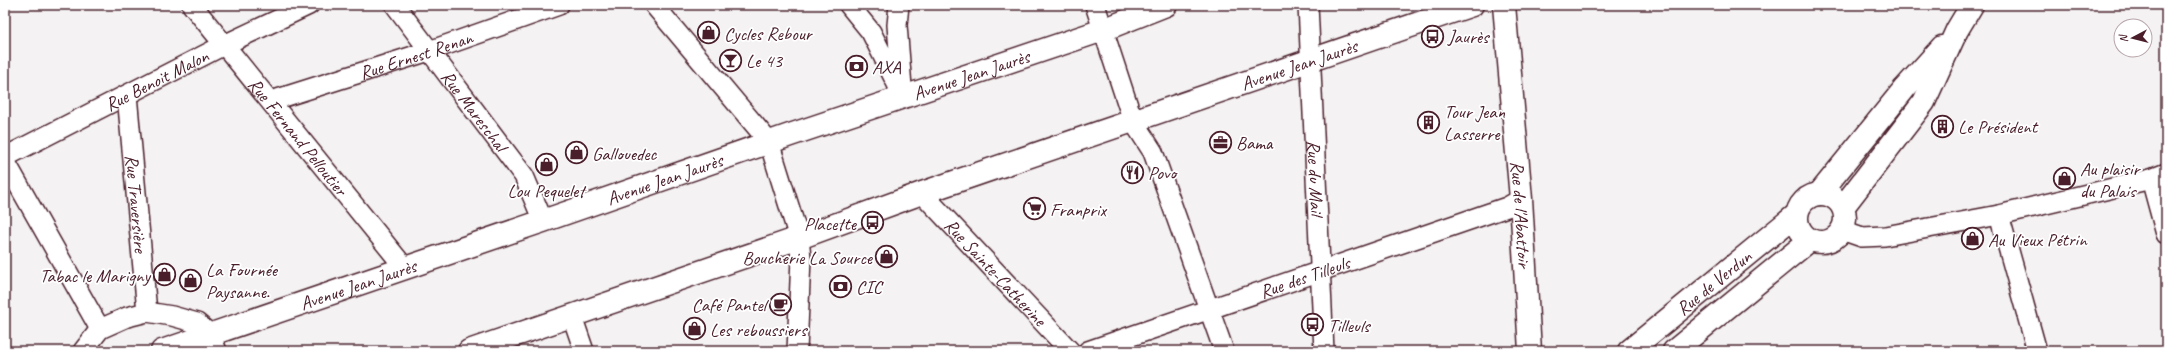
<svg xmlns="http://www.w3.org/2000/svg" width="2171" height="356" viewBox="0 0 2171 356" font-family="Caveat,sans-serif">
<rect width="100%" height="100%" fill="#f4f2f2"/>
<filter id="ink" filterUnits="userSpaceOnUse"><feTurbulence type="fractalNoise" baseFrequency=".025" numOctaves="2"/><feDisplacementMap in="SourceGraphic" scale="8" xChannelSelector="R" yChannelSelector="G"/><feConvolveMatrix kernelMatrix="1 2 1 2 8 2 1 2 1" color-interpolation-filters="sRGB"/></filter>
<g filter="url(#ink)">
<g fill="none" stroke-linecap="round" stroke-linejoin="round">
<defs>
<g id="street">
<path id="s1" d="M 192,5 L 405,268"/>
<path id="s2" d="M 395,5 L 524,176 L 543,221"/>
<path d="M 654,5 L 769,142 L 799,238 L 801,258 L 797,351"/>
<path d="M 849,5 L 871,32 L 903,96"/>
<path d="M 899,5 L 897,25 L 902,87"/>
<path d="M 1095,5 L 1133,121 L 1153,152 L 1224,351"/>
<path id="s3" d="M 1308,5 L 1324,351"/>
<path id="s4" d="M 127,95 L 147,312"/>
<path id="s5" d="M 271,101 L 429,51 L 559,5"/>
<path id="s6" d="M 5,157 L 224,45 L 309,5"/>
<path d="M 5,161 L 100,329"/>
<path d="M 2151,179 L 2166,234"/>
<path id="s7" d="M 922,193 L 1070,351"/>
<path d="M 1999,215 L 2037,351"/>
<path d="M 1842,230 L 1862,237 L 1885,236 L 1999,215 L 2151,179 L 2166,173"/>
<path d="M 572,316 L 584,351"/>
<path d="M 83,351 L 100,329 L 127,317 L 147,312 L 172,316 L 197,323 L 210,334 L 217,351"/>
<path id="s8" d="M 1088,351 L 1507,207 L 1521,199"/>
</g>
<g id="secondary">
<path id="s9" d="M 1504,5 L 1521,199 L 1530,351"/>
<circle cx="1821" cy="218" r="24"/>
<path d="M 1819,194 L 1905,88 L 1942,47"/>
<path d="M 1843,207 L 1924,102 L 1957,30 L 1972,5"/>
<path id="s10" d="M 162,351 L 543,221 L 790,135 L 1103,30 L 1166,5"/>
<path id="s11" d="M 469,351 L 799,238 L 922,193 L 1472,5"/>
<path id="s12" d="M 1629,351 L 1797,214"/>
<path d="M 1674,351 L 1810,240"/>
</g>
</defs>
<use href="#street" stroke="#4a1f2b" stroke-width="22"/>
<use href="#secondary" stroke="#4a1f2b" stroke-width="25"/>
<use href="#street" stroke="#fff" stroke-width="19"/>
<use href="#secondary" stroke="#fff" stroke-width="22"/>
</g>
</g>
<defs>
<symbol id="shop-ring" viewBox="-11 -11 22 22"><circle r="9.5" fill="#fff" stroke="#4a1f2b" stroke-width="1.5"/><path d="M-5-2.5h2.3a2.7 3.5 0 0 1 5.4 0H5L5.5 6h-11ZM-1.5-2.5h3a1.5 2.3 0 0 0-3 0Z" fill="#4a1f2b"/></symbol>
<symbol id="bus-ring" viewBox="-11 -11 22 22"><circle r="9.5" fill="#fff" stroke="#4a1f2b" stroke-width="1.5"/><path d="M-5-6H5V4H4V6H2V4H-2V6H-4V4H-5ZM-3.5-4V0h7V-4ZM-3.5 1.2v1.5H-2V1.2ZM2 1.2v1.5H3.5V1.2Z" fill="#4a1f2b"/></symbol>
<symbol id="bar-ring" viewBox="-11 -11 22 22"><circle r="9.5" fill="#fff" stroke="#4a1f2b" stroke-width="1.5"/><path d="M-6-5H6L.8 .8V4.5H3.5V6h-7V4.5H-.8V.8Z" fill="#4a1f2b"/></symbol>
<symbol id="bank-ring" viewBox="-11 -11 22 22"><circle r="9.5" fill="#fff" stroke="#4a1f2b" stroke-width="1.5"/><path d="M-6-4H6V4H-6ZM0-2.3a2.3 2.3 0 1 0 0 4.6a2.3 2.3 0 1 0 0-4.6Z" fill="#4a1f2b"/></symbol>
<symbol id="building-ring" viewBox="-11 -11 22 22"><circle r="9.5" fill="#fff" stroke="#4a1f2b" stroke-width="1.5"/><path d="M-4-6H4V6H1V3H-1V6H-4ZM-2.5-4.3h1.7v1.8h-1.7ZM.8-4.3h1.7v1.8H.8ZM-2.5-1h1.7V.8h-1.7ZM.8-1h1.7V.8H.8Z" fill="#4a1f2b"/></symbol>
<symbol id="office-ring" viewBox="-11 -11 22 22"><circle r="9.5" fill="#fff" stroke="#4a1f2b" stroke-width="1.5"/><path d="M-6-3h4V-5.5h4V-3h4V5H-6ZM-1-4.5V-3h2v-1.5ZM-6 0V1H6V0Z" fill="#4a1f2b"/></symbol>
<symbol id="restaurant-ring" viewBox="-11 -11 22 22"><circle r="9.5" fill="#fff" stroke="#4a1f2b" stroke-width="1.5"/><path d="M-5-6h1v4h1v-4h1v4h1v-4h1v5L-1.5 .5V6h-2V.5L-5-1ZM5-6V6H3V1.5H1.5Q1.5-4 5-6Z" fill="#4a1f2b"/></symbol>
<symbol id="supermarket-ring" viewBox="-11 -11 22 22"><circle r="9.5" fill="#fff" stroke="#4a1f2b" stroke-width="1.5"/><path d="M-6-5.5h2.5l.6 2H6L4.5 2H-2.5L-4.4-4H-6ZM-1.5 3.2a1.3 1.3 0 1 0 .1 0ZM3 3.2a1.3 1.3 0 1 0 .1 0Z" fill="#4a1f2b"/></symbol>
<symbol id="cafe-ring" viewBox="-11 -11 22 22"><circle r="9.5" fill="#fff" stroke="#4a1f2b" stroke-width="1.5"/><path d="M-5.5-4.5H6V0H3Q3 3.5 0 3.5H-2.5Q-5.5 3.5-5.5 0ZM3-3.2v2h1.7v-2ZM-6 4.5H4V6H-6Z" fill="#4a1f2b"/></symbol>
</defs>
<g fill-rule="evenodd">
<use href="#shop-ring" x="696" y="20" width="25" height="25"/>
<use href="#bus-ring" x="1420" y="24" width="25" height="25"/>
<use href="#bar-ring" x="718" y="48" width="25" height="25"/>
<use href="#bank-ring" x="844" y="54" width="25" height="25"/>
<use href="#building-ring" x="1416" y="110" width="25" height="25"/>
<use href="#building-ring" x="1930" y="114" width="25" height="25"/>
<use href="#office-ring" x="1208" y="130" width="25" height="25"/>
<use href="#shop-ring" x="564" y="140" width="25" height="25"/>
<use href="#shop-ring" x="534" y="152" width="25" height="25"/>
<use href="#restaurant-ring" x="1120" y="160" width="25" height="25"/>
<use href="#shop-ring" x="2052" y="166" width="25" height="25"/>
<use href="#supermarket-ring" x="1022" y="196" width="25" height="25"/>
<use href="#bus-ring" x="860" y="210" width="25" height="25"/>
<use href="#shop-ring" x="1960" y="226" width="25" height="25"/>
<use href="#shop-ring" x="874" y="244" width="25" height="25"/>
<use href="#shop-ring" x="152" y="262" width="25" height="25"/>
<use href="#shop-ring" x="178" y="268" width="25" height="25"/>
<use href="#bank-ring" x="828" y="274" width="25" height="25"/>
<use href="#cafe-ring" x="768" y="292" width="25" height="25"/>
<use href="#bus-ring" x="1300" y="312" width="25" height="25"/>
<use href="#shop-ring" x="682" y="316" width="25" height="25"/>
</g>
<g text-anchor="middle" stroke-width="3.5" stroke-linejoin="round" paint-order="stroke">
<g font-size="19" fill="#4a1f2b" stroke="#fff" text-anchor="start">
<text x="724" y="40">Cycles Rebour</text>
<text x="1448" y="43">Jaurès</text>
<text x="746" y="67">Le 43</text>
<text x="872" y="73">AXA</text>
<text x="1444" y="118">Tour Jean<tspan x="1444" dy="22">Lasserre</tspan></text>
<text x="1958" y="133">Le Président</text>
<text x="1236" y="149">Bama</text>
<text x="592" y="160">Gallouedec</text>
<text x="2080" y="175">Au plaisir<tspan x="2080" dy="22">du Palais</tspan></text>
<text x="1148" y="179">Povo</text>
<text x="546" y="197" text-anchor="middle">Lou Pequelet</text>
<text x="1050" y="216">Franprix</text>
<text x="856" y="230" text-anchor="end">Placette</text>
<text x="1988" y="246">Au Vieux Pétrin</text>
<text x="872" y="264" text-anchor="end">Boucherie La Source</text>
<text x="206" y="276">La Fournée<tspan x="206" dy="22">Paysanne.</tspan></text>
<text x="150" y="282" text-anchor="end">Tabac le Marigny</text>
<text x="856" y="293">CIC</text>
<text x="766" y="311" text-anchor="end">Café Pantel</text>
<text x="1328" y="332">Tilleuls</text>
<text x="710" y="336">Les reboussiers</text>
</g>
<g font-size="19" fill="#4a1f2b" stroke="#fff">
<text dy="7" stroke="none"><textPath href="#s5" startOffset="152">Rue Ernest Renan</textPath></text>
<text dy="7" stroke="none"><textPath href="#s11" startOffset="878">Avenue Jean Jaurès</textPath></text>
<text dy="7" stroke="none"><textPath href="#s10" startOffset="855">Avenue Jean Jaurès</textPath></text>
<text dy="7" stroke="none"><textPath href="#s6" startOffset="170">Rue Benoit Malon</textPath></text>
<text dy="7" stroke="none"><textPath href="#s2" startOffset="132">Rue Mareschal</textPath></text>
<text dy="7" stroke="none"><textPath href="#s1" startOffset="169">Rue Fernand Pelloutier</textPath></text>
<text dy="7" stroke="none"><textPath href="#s3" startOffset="173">Rue du Mail</textPath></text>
<text dy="7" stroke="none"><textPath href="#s10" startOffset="531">Avenue Jean Jaurès</textPath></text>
<text dy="7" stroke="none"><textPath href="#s4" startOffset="109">Rue Traversière</textPath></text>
<text dy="7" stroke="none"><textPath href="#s9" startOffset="210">Rue de l'Abattoir</textPath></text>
<text dy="7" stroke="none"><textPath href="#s7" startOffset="108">Rue Sainte-Catherine</textPath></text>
<text dy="7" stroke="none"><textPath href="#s8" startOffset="229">Rue des Tilleuls</textPath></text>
<text dy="7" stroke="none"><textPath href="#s12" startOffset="109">Rue de Verdun</textPath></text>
<text dy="7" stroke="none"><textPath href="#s10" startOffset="207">Avenue Jean Jaurès</textPath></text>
</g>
</g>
<rect width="2171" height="356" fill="none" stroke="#fff" stroke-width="20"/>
<rect x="10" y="10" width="2151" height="336" fill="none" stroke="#4a1f2b" stroke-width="1.5" filter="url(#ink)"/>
<g transform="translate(2133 38) rotate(263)"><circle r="19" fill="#ffffff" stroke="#b7a5aa"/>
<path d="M0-3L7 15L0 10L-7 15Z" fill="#4a1f2b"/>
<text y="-6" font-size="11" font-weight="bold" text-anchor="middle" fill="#4a1f2b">N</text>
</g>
</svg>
